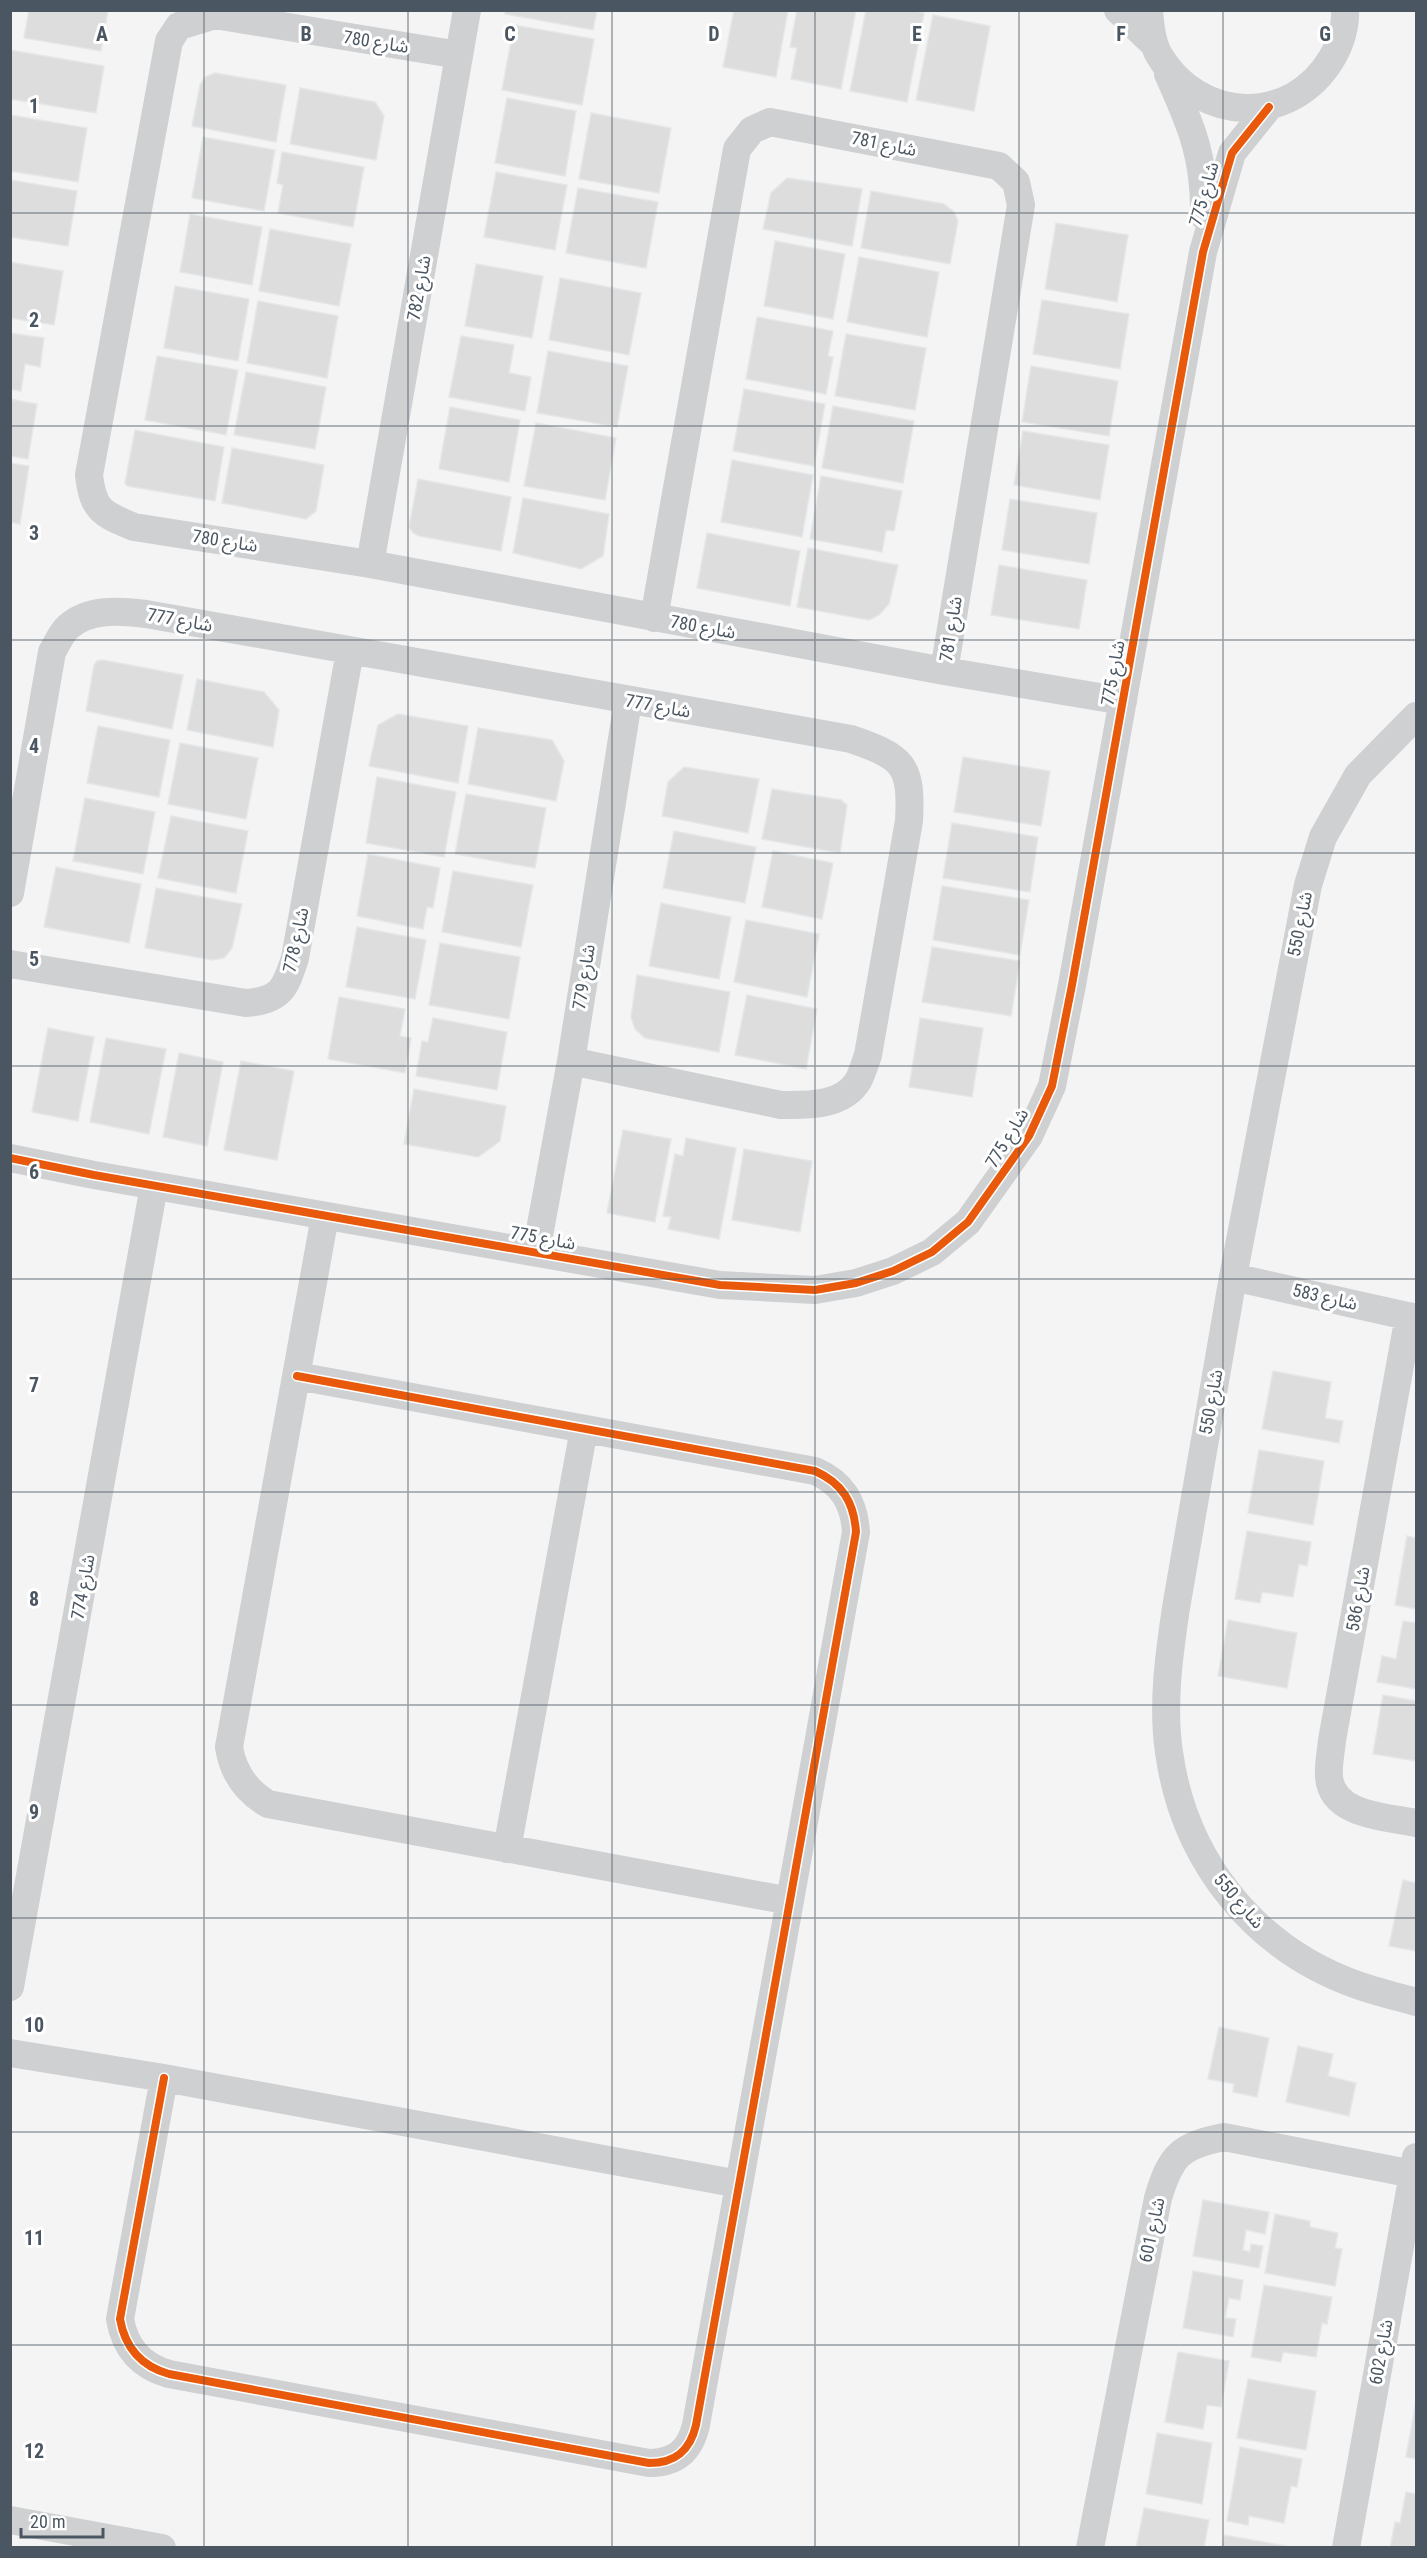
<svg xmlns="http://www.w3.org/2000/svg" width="1427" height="2558" viewBox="0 0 1427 2558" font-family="'Roboto Condensed','Noto Sans Arabic',sans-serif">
<rect width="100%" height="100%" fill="#f4f4f4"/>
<path fill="#ddddde" stroke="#e5e6e7" stroke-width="1.5" d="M 29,10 L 108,10 L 101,51 L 24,38 Z
M 505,10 L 597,10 L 593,30 L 505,14 Z
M 734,10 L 788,10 L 776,77 L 723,67 Z
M 797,10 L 856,10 L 841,89 L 791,79 L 797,48 L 790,47 Z
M 866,10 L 911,10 L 924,13 L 907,102 L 850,91 Z
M 933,15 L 990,26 L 974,111 L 916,100 Z
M 514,25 L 594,39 L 582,105 L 502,90 Z
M 10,50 L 104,66 L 96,113 L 10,99 Z
M 215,73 L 286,85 L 276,142 L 192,126 L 200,85 L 205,77 Z
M 300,88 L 375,102 L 384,116 L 376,160 L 290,144 Z
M 507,98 L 576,111 L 565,176 L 495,163 Z
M 591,113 L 671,128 L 659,193 L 579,179 Z
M 10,115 L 87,128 L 78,182 L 10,171 Z
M 203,137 L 275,150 L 264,211 L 192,198 Z
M 282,152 L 364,167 L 353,227 L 278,213 L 283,185 L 277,183 Z
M 496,172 L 567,185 L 555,250 L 484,237 Z
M 787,178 L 862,189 L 852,246 L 763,229 L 771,193 Z
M 10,180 L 77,191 L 68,246 L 10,237 Z
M 578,188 L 658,202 L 646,268 L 566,253 Z
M 871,191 L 944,204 L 954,212 L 958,221 L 950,264 L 861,248 Z
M 190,214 L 262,227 L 252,285 L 180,272 Z
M 1056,223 L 1128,235 L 1117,302 L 1045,289 Z
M 270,229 L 351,244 L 339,306 L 259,291 Z
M 775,241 L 845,254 L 833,319 L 764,306 Z
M 859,257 L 939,272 L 927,337 L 847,322 Z
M 10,262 L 63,271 L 54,325 L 10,318 Z
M 476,264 L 543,276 L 532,338 L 465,326 Z
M 560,278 L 641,293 L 629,355 L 549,340 Z
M 175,286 L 249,299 L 238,361 L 164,348 Z
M 1042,300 L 1129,314 L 1120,369 L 1033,354 Z
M 258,301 L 338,316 L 327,378 L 247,363 Z
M 757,317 L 833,331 L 828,356 L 833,357 L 826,394 L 746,379 Z
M 10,333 L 44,338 L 40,367 L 25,364 L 21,391 L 10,389 Z
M 846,334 L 926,348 L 915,410 L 835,396 Z
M 461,336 L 514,345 L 509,373 L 531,377 L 525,411 L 449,397 Z
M 548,351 L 628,366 L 617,427 L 537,413 Z
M 157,356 L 238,370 L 226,435 L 145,420 Z
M 1031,366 L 1118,381 L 1109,436 L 1022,422 Z
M 246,372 L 326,387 L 315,449 L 234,435 Z
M 744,389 L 825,404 L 814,466 L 733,451 Z
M 10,399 L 37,404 L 28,459 L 10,456 Z
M 833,406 L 914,421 L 903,483 L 822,468 Z
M 450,407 L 520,420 L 509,482 L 439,469 Z
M 536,423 L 616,438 L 605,500 L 524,486 Z
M 135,430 L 224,447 L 215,501 L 127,486 L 125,483 Z
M 1023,431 L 1109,445 L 1100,500 L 1014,485 Z
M 232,448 L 324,465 L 316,511 L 306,519 L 222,503 Z
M 732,460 L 813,475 L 802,537 L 721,522 Z
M 10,463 L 29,466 L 20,524 L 10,522 Z
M 821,476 L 902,491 L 894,531 L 886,530 L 882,552 L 810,539 Z
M 418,479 L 511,497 L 501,551 L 419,536 L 413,533 L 409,527 Z
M 523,498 L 609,514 L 603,556 L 581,569 L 513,553 Z
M 1010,499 L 1097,513 L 1089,564 L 1002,550 Z
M 707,533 L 800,551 L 790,606 L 697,588 Z
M 808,548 L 898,565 L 889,604 L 879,615 L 869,620 L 797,607 Z
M 999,565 L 1087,580 L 1079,629 L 991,615 Z
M 103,660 L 183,675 L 172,729 L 86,711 L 94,665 L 97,661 Z
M 197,679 L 264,692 L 279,710 L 273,747 L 187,730 Z
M 398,714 L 468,726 L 458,783 L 369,766 L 378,725 Z
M 98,726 L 170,740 L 159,797 L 87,783 Z
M 478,728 L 552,740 L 564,761 L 556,801 L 468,784 Z
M 180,743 L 258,758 L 246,819 L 168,804 Z
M 963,757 L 1050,771 L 1041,826 L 954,812 Z
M 684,767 L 759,779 L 748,833 L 662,816 L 668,782 Z
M 377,777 L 456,792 L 444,857 L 366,843 Z
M 772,789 L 841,800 L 847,805 L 840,853 L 762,839 Z
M 466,794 L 546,808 L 535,868 L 455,854 Z
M 85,798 L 155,812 L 143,874 L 73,861 Z
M 171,816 L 248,831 L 236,893 L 158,878 Z
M 952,823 L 1038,837 L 1030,892 L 943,878 Z
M 674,831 L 756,847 L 745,903 L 663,888 Z
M 773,851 L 833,863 L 822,919 L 762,907 Z
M 368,854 L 440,868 L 433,908 L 427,907 L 423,929 L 357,916 Z
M 56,867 L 141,884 L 129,943 L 44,927 Z
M 453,871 L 533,885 L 521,947 L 442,932 Z
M 942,886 L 1029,900 L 1020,955 L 933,940 Z
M 156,888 L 242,904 L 232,948 L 224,958 L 212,960 L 145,948 Z
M 661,903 L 731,917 L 719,979 L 649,966 Z
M 746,920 L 819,934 L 807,997 L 734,982 Z
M 357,927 L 426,940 L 415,999 L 346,987 Z
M 440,943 L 520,957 L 509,1019 L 429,1005 Z
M 932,947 L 1020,961 L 1011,1016 L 922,1002 Z
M 637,975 L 730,992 L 719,1052 L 645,1038 L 635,1029 L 631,1017 Z
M 747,995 L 817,1009 L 806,1069 L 735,1055 Z
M 339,997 L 405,1009 L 400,1036 L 411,1038 L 405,1073 L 328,1059 Z
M 433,1018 L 507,1032 L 497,1090 L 416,1076 L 422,1041 L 428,1042 Z
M 920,1018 L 983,1028 L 972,1097 L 909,1087 Z
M 48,1028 L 94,1037 L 78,1121 L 32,1112 Z
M 106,1038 L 166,1049 L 149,1134 L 90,1122 Z
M 179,1053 L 223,1062 L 207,1146 L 163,1137 Z
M 241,1061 L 294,1071 L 277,1160 L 224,1150 Z
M 414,1089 L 506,1106 L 500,1141 L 478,1157 L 404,1144 Z
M 623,1130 L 671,1139 L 655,1222 L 607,1213 Z
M 686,1138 L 736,1148 L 719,1239 L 668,1229 L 671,1217 L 663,1216 L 675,1154 L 683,1156 Z
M 744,1149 L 812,1161 L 800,1232 L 732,1220 Z
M 1273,1371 L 1331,1382 L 1325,1418 L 1343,1421 L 1339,1443 L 1262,1429 Z
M 1259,1450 L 1324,1461 L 1313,1525 L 1248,1513 Z
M 1247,1531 L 1311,1542 L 1307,1566 L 1299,1564 L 1293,1597 L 1262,1592 L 1260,1603 L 1235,1599 Z
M 1407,1536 L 1416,1538 L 1416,1609 L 1395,1605 Z
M 1228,1620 L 1297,1633 L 1287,1688 L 1218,1676 Z
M 1403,1621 L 1416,1623 L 1416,1689 L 1377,1682 L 1382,1656 L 1396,1659 Z
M 1383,1695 L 1416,1701 L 1416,1761 L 1373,1754 Z
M 1403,1880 L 1416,1883 L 1416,1951 L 1389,1946 Z
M 1219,2027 L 1269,2038 L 1257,2097 L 1233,2092 L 1234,2084 L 1208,2079 Z
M 1298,2046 L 1333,2054 L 1328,2076 L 1356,2083 L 1349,2116 L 1286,2102 Z
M 1203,2200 L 1269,2212 L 1265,2234 L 1246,2230 L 1243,2250 L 1250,2252 L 1251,2244 L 1263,2246 L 1259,2268 L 1193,2256 Z
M 1275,2214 L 1310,2221 L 1310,2227 L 1338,2233 L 1335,2248 L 1342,2249 L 1335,2286 L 1265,2273 Z
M 1193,2271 L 1243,2280 L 1240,2300 L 1229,2298 L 1225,2318 L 1236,2319 L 1233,2337 L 1183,2328 Z
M 1264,2285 L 1332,2297 L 1327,2324 L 1322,2323 L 1316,2357 L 1283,2352 L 1281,2362 L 1251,2357 Z
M 1178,2352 L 1229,2361 L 1221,2407 L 1207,2405 L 1203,2429 L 1165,2422 Z
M 1248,2379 L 1316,2391 L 1306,2450 L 1237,2438 Z
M 1416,2401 L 1416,2459 L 1406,2457 Z
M 1157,2433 L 1212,2443 L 1202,2504 L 1146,2494 Z
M 1240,2447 L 1302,2459 L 1297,2487 L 1291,2486 L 1284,2523 L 1249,2516 L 1248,2525 L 1227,2521 Z
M 1406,2492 L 1416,2494 L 1416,2548 L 1390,2548 L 1395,2522 L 1400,2523 Z
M 1144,2508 L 1209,2520 L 1204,2548 L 1136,2548 Z
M 1224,2535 L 1286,2546 L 1286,2548 L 1222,2548 Z"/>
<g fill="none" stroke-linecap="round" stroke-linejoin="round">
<path stroke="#ced0d2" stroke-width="28" d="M 1118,10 L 1154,44
M 1149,10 C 1150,25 1152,43 1159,55 C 1199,123 1291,127 1332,58 C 1340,45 1346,26 1345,10
M 459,55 L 215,15 L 179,26 L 169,41 L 89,475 C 93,510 102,514 134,527 L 370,564 L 944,671 L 1123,701
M 1168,74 C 1192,127 1205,158 1204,216
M 370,564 L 467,10
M 654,618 L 737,149 L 752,130 L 770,122 L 999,166 L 1016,182 L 1021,205 L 944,671
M 1416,716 L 1358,775 L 1323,837 L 1308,885 L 1233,1277 L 1176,1608 C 1169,1655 1162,1705 1169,1752 C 1184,1861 1255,1950 1360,1986 C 1378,1992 1398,1997 1416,2002
M 10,893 L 52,652 C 57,644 61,633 68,627 C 89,608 120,611 146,614 L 851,739 C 903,757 912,764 909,821 L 868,1055 C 865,1063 862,1074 858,1081 C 842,1107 806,1105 781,1105 L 571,1061
M 10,964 L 246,1003 C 281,1000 285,989 295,958 L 350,651
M 10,1158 L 94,1175 L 720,1285 L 815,1290 L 856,1283 L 893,1271 L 932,1252 L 968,1222 L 1029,1136 L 1052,1086 L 1072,985 L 1203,252 L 1232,153 L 1269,107
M 325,1216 L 229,1747 C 233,1773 246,1791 268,1804 L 790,1901
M 536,1252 L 571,1061 L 628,701
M 1233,1277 L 1416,1318
M 1409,1316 L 1332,1740 C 1331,1752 1328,1765 1329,1777 C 1332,1816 1388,1817 1416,1823
M 507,1849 L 584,1429
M 10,1987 L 154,1186
M 10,2053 L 164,2078 L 739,2184
M 164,2078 L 120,2319 C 125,2348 141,2366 169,2374 L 649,2463 C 675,2463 690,2451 696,2425 L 856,1532 C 854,1502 842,1483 815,1471 L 297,1376
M 10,2520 L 162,2548
M 1090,2548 L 1158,2198 C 1171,2155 1180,2146 1224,2137 L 1413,2174
M 1346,2548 L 1416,2157"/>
<defs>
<path id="cycleway" d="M 10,1158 L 94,1175 L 720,1285 L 815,1290 L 856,1283 L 893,1271 L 932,1252 L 968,1222 L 1029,1136 L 1052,1086 L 1072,985 L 1203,252 L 1232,153 L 1269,107
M 164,2078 L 120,2319 C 125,2348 141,2366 169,2374 L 649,2463 C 675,2463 690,2451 696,2425 L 856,1532 C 854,1502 842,1483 815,1471 L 297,1376"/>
</defs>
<use href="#cycleway" stroke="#fff" stroke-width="11"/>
<use href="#cycleway" stroke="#e8590c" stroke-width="8"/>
</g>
<path fill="none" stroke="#4a5661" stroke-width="1.5" stroke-opacity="0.55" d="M 204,10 L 204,2548M 408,10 L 408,2548M 612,10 L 612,2548M 815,10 L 815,2548M 1019,10 L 1019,2548M 1223,10 L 1223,2548M 10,213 L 1416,213M 10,426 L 1416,426M 10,640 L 1416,640M 10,853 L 1416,853M 10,1066 L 1416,1066M 10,1279 L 1416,1279M 10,1492 L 1416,1492M 10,1705 L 1416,1705M 10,1918 L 1416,1918M 10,2132 L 1416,2132M 10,2345 L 1416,2345"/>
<g text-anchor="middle" stroke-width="6" stroke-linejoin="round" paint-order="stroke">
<g font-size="18" fill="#4a5661" stroke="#fff">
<text transform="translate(376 42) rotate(9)" y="6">شارع 780</text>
<text transform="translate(884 144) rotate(11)" y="6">شارع 781</text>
<text transform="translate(1204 194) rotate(-74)" y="6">شارع 775</text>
<text transform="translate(419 288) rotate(-80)" y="6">شارع 782</text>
<text transform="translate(225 541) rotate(9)" y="6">شارع 780</text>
<text transform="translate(180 620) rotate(10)" y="6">شارع 777</text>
<text transform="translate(703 627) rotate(10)" y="6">شارع 780</text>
<text transform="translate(951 629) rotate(-81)" y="6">شارع 781</text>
<text transform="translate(1113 673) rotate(-80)" y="6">شارع 775</text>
<text transform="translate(658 706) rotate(10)" y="6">شارع 777</text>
<text transform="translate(1300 924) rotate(-79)" y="6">شارع 550</text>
<text transform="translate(296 940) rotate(-78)" y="6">شارع 778</text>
<text transform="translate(584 977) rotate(-81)" y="6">شارع 779</text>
<text transform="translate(1007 1138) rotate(-59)" y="6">شارع 775</text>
<text transform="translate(543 1238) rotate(10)" y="6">شارع 775</text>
<text transform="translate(1325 1297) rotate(13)" y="6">شارع 583</text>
<text transform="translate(1211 1402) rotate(-80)" y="6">شارع 550</text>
<text transform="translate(83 1587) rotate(-80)" y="6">شارع 774</text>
<text transform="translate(1358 1599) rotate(-80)" y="6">شارع 586</text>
<text transform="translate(1239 1901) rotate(49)" y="6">شارع 550</text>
<text transform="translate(1152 2230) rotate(-78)" y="6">شارع 601</text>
<text transform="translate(1381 2352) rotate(-80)" y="6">شارع 602</text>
</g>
</g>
<g font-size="20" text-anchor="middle" font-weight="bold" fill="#4a5661" stroke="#fff" stroke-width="6" stroke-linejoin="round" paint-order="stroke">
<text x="102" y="41">A</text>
<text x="306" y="41">B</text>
<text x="510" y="41">C</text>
<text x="714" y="41">D</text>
<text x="917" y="41">E</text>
<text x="1121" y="41">F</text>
<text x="1325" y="41">G</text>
<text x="34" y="113">1</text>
<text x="34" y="327">2</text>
<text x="34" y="540">3</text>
<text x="34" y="753">4</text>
<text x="34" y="966">5</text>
<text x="34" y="1179">6</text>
<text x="34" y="1392">7</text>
<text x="34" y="1606">8</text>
<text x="34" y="1819">9</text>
<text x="34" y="2032">10</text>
<text x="34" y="2245">11</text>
<text x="34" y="2458">12</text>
</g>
<rect width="1427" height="2558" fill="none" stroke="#4a5661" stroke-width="24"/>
<path d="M21 2528v9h82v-9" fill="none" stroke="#4a5661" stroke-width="3"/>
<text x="30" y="2528" font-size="18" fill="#4a5661" stroke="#ffffff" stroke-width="4.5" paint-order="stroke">20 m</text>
</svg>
